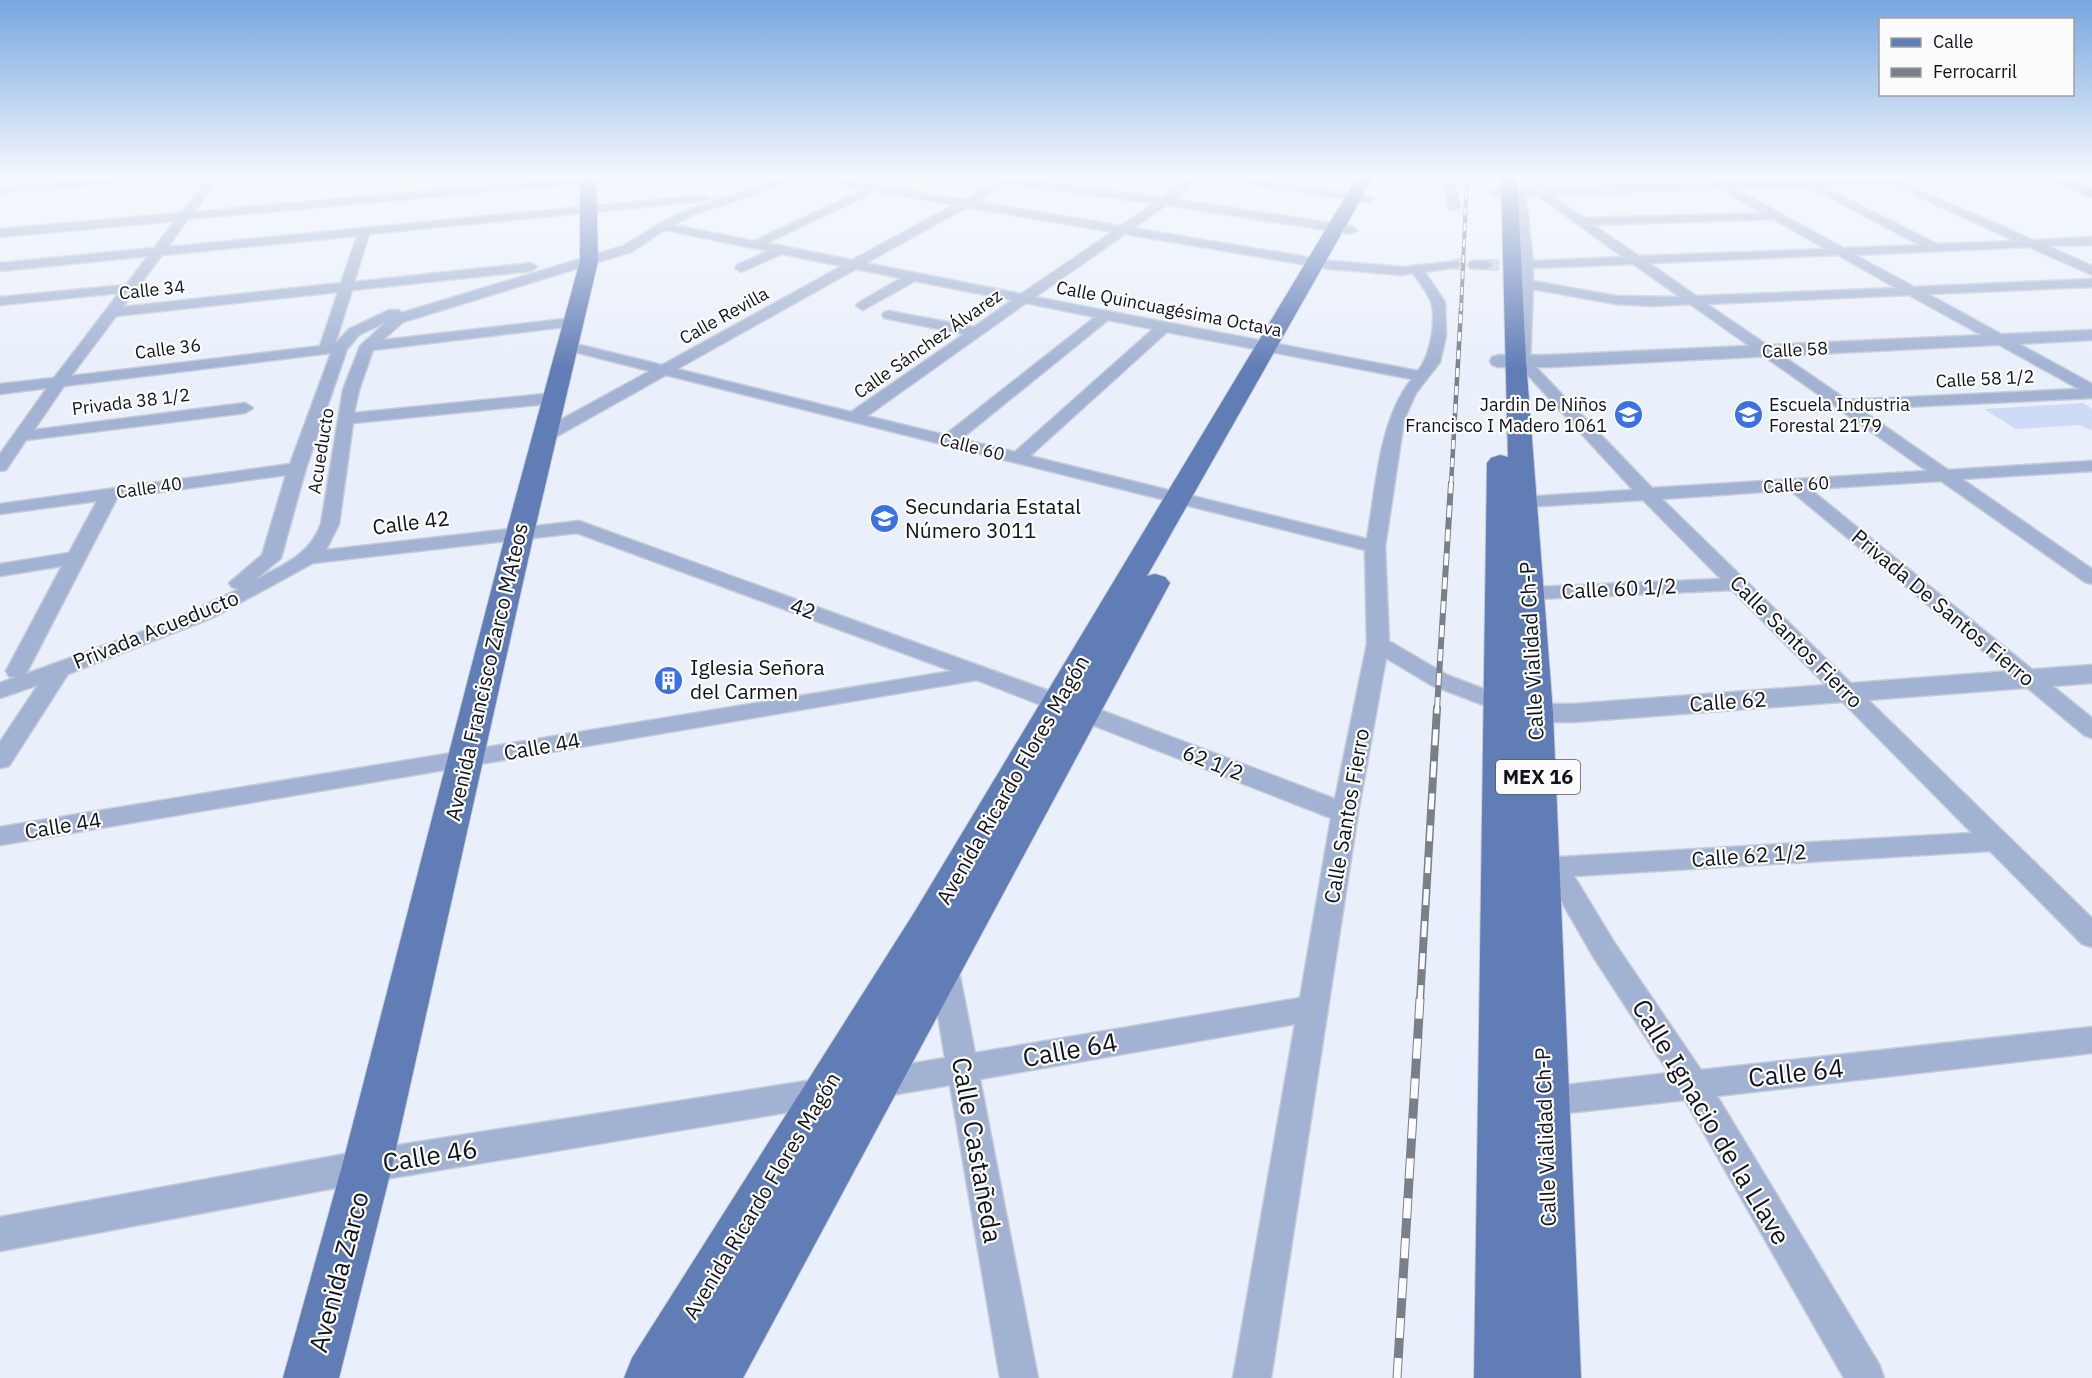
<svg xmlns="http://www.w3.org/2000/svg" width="2092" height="1378" viewBox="0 0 2092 1378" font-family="'IBM Plex Sans',sans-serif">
<rect width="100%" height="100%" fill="#e9effb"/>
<path fill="#cddbf6" d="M 2083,403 L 2092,409 L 2092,431 L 2080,425 L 2016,429 L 1984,409 Z"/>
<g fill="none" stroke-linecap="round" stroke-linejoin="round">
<path stroke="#c8ced9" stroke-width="12" stroke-dasharray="12 6" stroke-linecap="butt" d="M 1454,264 L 1474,265
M 1487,265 L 1522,265"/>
<defs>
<path id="minor" d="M 124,176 L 172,176 L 167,179 L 0,193 L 0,187 Z
M 209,176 L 220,176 L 194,212 L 590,176 L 634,176 L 629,179 L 188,219 L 168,247 L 704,195 L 710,198 L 704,201 L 369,234 L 354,282 L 531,263 L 537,267 L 531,271 L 352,290 L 335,344 L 349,329 L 389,310 L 399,310 L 401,313 L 623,246 L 659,224 L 685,211 L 786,176 L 825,176 L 963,200 L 1005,176 L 1162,197 L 1192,176 L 1235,176 L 1368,196 L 1374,199 L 1368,202 L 1210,179 L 1205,176 L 1174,199 L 1351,226 L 1357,230 L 1351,234 L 1166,205 L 1133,228 L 1331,261 L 1403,267 L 1458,261 L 1460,264 L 1458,267 L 1425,272 L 1445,302 L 1446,336 L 1440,362 L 1416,393 L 1404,420 L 1385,547 L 1389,641 L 1447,675 L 1510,699 L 1513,704 L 1510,709 L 1502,711 L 1494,709 L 1431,685 L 1386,658 L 1358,813 L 1271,1378 L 1233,1378 L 1295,1024 L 980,1079 L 1038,1378 L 1000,1378 L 950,1085 L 874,1098 L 863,1094 L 858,1084 L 863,1074 L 874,1070 L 945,1058 L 930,966 L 934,958 L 944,954 L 954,958 L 958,966 L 975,1053 L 1300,998 L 1331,818 L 977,680 L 0,845 L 0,827 L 952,671 L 577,533 L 313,563 L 214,617 L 68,674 L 9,766 L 0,768 L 0,742 L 38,685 L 0,698 L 0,683 L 16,677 L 9,676 L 6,671 L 62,566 L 0,576 L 0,564 L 69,553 L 97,501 L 0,514 L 0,504 L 290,464 L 331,353 L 64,386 L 34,430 L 245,403 L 253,408 L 245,413 L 26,440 L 6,470 L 0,471 L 0,454 L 47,388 L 0,394 L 0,384 L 54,378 L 119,293 L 0,305 L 0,297 L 126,285 L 148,256 L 0,271 L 0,263 L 154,248 L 175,221 L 0,237 L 0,229 L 181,213 ZM 801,178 L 864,189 L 754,241 L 674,225 L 693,215 ZM 1007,184 L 1154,203 L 1121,226 L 976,202 ZM 876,191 L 954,205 L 852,260 L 767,243 ZM 967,207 L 1112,232 L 1021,294 L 866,263 ZM 665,230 L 768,251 L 737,265 L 735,268 L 741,272 L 782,254 L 842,266 L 662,365 L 568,342 L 563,343 L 561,346 L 563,349 L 650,371 L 540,431 L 538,435 L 540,439 L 552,439 L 666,375 L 1365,550 L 1367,644 L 1335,799 L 1066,697 L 579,521 L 326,550 L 339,524 L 353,423 L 555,403 L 563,398 L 555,393 L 354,413 L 359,390 L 373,350 L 573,326 L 580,322 L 573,318 L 383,340 L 403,322 L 631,252 ZM 1125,234 L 1331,269 L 1403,275 L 1413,273 C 1419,282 1428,293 1431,302 C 1437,321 1430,356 1418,371 L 1035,297 ZM 357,236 L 341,283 L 123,307 L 162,255 ZM 856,269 L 901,278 L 858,303 L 856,306 L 863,310 L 915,281 L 1012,300 L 974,327 L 889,311 L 884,312 L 882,315 L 884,318 L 964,334 L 851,412 L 677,369 ZM 338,292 L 320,346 L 71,376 L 116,316 ZM 1026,303 L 1095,317 L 945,435 L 867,416 ZM 1108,320 L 1153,329 L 1015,452 L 961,439 ZM 386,322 L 360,346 L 343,390 L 321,524 C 309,556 283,565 255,580 L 281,558 L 306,468 L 347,349 L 359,335 ZM 1167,332 L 1412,379 C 1379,419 1376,488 1367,539 L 1030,456 ZM 286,475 L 262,555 L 229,583 L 232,587 L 239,589 L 166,623 L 26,674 L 117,498 Z
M 1444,176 L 1454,176 L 1460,207 L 1458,209 L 1450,209 L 1448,207 Z
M 1526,176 L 1536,176 L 1544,190 L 1584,218 L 1762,213 L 1698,176 L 1712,176 L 1843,248 L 1920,245 L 1788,176 L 1802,176 L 1937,244 L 2015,241 L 1886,182 L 1885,180 L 1890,177 L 2033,240 L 2092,237 L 2092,245 L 2048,246 L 2092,266 L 2092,275 L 2029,247 L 1855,255 L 1914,287 L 2092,279 L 2092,287 L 1928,294 L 2092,384 L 2092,398 L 1860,409 L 1948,470 L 2092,461 L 2092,471 L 1962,479 L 2092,569 L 2092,584 L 2085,582 L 1941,481 L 1810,489 L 2092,718 L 2092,738 L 2084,735 L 1790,490 L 1662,499 L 2092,918 L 2092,947 L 2082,944 L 1990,851 L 1574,876 L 1614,942 L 1701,1070 L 2092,1027 L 2092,1053 L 1717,1096 L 1879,1364 L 1884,1378 L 1844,1378 L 1685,1100 L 1540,1116 L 1529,1112 L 1524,1102 L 1529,1092 L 1540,1088 L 1669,1073 L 1594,958 L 1548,878 L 1534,875 L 1530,868 L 1534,861 L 1543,858 L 1972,833 L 1732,590 L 1515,600 L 1508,598 L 1505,594 L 1508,590 L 1515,588 L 1721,579 L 1643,500 L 1507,508 L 1501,507 L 1498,503 L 1501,499 L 1507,498 L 1633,490 L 1516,362 L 1521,268 L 1516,265 L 1520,262 L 1516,191 L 1520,190 L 1525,193 L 1533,261 L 1623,257 L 1536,194 ZM 1773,219 L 1826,249 L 1639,256 L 1593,225 ZM 1838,255 L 1896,288 L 1696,296 L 1649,263 ZM 1633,264 L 1680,297 L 1616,296 L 1533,281 L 1533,268 ZM 1533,289 L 1616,304 L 1653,306 L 1690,304 L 1927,471 L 1652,488 L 1530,361 ZM 1909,295 L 2079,389 L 1847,400 L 1707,304 Z
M 1474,261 L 1487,261 L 1493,265 L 1487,269 L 1470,268 L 1468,265 L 1470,262 Z
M 826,1078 L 837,1082 L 842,1092 L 837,1102 L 826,1106 L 367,1182 L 0,1251 L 0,1217 L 367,1150 Z"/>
<path id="tertiary" d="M 1876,176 L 2015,176 L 2009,180 L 1497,197 L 1490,193 L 1497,189 Z
M 2092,330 L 2092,340 L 1550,367 L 1499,367 L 1492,365 L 1490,361 L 1492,357 L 1499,355 L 1550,355 Z
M 2092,665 L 2092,683 L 1574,722 L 1536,722 L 1506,714 L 1501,707 L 1506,700 L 1516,698 L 1537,704 L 1574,704 Z"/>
<path id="secondary" d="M 2042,176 L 2063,176 L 2092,188 L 2092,198 Z"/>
<path id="primary" d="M 580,176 L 596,176 L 598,261 L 534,533 L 392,1166 L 339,1378 L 283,1378 L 342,1166 L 506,533 L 580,261 Z
M 1358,176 L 1374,176 L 1147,576 L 1155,574 L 1165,577 L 1170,583 L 743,1378 L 624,1378 L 632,1358 L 914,913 Z
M 1501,176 L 1517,176 L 1526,361 L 1553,713 L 1581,1378 L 1474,1378 L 1487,463 L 1491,458 L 1500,455 L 1508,457 Z"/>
</defs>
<use href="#minor" stroke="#c6ccd7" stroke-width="3"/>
<use href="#tertiary" stroke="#c6ccd7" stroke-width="3"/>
<use href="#secondary" stroke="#c6ccd7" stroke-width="2"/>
<use href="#primary" stroke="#c6ccd7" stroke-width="2"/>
<use href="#minor" fill="#a1b2d2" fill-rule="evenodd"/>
<use href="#tertiary" fill="#a1b2d2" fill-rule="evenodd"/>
<use href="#secondary" fill="#7b94c2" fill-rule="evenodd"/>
<use href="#primary" fill="#607db6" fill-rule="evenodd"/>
<defs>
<path id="rail-far4" d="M 1461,311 L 1467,176"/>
<path id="rail-far3" d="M 1451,485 L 1461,309"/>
<path id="rail-far2" d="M 1437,709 L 1451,483"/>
<path id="rail-far1" d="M 1420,1001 L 1437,708"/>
<path id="rail" d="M 1397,1378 L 1420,999"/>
</defs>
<use href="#rail-far4" stroke="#7a7f88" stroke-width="4"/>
<use href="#rail-far3" stroke="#7a7f88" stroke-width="4.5"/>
<use href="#rail-far2" stroke="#7a7f88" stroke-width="6"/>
<use href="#rail-far1" stroke="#7a7f88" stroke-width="8"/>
<use href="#rail" stroke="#7a7f88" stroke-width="9"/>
<use href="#rail-far4" stroke="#fcfcfc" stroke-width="2" stroke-dasharray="8" stroke-linecap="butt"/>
<use href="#rail-far3" stroke="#fcfcfc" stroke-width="3" stroke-dasharray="9" stroke-linecap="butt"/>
<use href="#rail-far2" stroke="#fcfcfc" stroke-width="4" stroke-dasharray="12" stroke-linecap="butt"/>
<use href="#rail-far1" stroke="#fcfcfc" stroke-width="5" stroke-dasharray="16" stroke-linecap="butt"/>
<use href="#rail" stroke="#fcfcfc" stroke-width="7" stroke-dasharray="20" stroke-linecap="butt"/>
</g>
<linearGradient id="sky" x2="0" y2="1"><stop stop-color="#77a6e0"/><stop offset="0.48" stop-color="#f5f8fd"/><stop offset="1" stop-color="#f5f8fd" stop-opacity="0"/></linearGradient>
<rect width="2092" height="369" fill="url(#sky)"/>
<defs>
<symbol id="school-disc" viewBox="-11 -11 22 22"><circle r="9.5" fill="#3b71e1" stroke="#fcfcfc"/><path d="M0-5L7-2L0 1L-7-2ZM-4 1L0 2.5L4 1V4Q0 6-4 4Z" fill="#fff"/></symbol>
<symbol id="building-disc" viewBox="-11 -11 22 22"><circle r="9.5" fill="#3b71e1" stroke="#fcfcfc"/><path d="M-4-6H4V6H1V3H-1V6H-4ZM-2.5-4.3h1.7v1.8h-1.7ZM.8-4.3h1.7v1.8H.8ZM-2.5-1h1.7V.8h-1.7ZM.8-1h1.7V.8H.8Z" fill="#fff"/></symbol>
</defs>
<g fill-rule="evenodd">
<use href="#school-disc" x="1612" y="398" width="33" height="33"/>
<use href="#school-disc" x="1732" y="398" width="33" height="33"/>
<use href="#school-disc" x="868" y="502" width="33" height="33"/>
<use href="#building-disc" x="652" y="664" width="33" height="33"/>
</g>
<g text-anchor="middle" stroke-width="4.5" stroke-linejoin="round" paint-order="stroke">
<g font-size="18" fill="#10131a" stroke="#fcfcfc">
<text transform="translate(152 290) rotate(-6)" y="6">Calle 34</text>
<text transform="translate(1169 309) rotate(11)" y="6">Calle Quincuagésima Octava</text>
<text transform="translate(724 316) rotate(-29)" y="6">Calle Revilla</text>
<text transform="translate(928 344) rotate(-35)" y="6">Calle Sánchez Álvarez</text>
<text transform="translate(168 349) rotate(-7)" y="6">Calle 36</text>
<text transform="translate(1795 350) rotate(-3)" y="6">Calle 58</text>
<text transform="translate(1985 379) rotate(-3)" y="6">Calle 58 1/2</text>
<text transform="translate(131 402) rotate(-7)" y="6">Privada 38 1/2</text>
<text transform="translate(972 447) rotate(14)" y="6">Calle 60</text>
<text transform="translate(321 451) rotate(-81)" y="6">Acueducto</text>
<text transform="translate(1796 485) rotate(-4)" y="6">Calle 60</text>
<text transform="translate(149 488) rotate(-8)" y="6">Calle 40</text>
</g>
<g font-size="18" fill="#10131a" stroke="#fcfcfc" text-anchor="end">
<text x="1607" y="411">Jardin De Niños<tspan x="1607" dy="21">Francisco I Madero 1061</tspan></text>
<text x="1769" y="411" text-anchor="start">Escuela Industria<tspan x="1769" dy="21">Forestal 2179</tspan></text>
</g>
<rect fill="#fcfcfc" stroke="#57595e" stroke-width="1.5" x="1496" y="760" width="84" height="34" rx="4.5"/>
<g font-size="20" font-weight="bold" fill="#10131a">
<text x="1538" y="784">MEX 16</text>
</g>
<g font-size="21" fill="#10131a" stroke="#fcfcfc" text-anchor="start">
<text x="905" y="514">Secundaria Estatal<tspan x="905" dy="24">Número 3011</tspan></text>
<text x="690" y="675">Iglesia Señora<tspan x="690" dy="24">del Carmen</tspan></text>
</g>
<g font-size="21" fill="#10131a" stroke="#fcfcfc">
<text transform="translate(411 523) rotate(-7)" y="7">Calle 42</text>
<text transform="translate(1619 589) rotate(-3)" y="7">Calle 60 1/2</text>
<text transform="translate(1943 608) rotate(40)" y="7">Privada De Santos Fierro</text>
<text transform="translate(803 609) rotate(20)" y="7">42</text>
<text transform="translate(156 630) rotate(-22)" y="7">Privada Acueducto</text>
<text transform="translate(1796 642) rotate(45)" y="7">Calle Santos Fierro</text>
<text transform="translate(1532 651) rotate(-93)" y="7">Calle Vialidad Ch-P</text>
<text transform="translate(487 672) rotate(-77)" y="7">Avenida Francisco Zarco MAteos</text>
<text transform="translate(1728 702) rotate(-4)" y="7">Calle 62</text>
<text transform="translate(542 747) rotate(-10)" y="7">Calle 44</text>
<text transform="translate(1213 763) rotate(21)" y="7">62 1/2</text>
<text transform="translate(1013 780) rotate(-60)" y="7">Avenida Ricardo Flores Magón</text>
<text transform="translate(1347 816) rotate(-80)" y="7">Calle Santos Fierro</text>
<text transform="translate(63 826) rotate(-9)" y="7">Calle 44</text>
<text transform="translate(1749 856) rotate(-4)" y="7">Calle 62 1/2</text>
<text transform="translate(1546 1137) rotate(-92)" y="7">Calle Vialidad Ch-P</text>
<text transform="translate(762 1196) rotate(-59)" y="7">Avenida Ricardo Flores Magón</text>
</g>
<g font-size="26" fill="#10131a" stroke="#fcfcfc">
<text transform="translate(1070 1050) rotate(-10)" y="9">Calle 64</text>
<text transform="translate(1796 1073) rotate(-6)" y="9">Calle 64</text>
<text transform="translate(1711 1122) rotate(59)" y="9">Calle Ignacio de la Llave</text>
<text transform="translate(977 1150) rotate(80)" y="9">Calle Castañeda</text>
<text transform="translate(430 1156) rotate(-9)" y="9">Calle 46</text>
<text transform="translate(339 1272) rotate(-75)" y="9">Avenida Zarco</text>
</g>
</g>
<rect x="1879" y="18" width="195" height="78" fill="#fcfcfc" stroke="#9e9fa2" stroke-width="1.5"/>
<rect x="1891" y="38" width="30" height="9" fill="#607db6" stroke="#9e9fa2" stroke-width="1.5"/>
<text x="1933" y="48" font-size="18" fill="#10131a">Calle</text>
<rect x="1891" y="68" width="30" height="9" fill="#7a7f88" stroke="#9e9fa2" stroke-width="1.5"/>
<text x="1933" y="78" font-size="18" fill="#10131a">Ferrocarril</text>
</svg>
